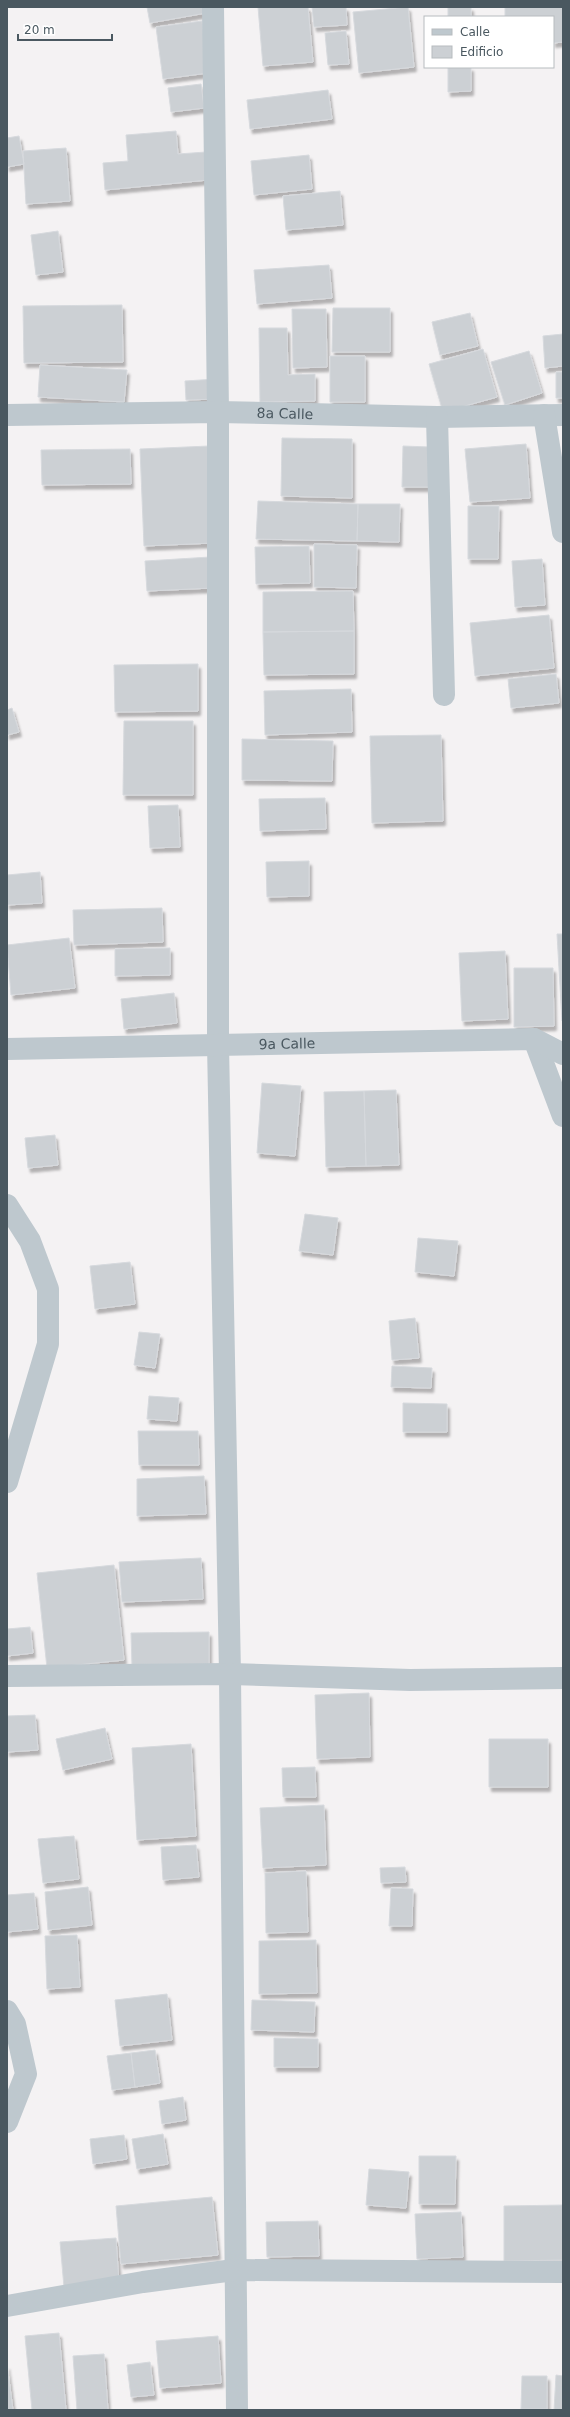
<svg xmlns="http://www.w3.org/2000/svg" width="570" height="2417" viewBox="0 0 570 2417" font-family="'DejaVu Sans',sans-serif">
<defs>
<filter id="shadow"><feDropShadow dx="2.5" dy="4.5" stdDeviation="1" flood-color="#0004"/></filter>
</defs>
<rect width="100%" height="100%" fill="#f4f2f3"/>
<path fill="#ccd0d4" stroke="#d6d9dd" filter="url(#shadow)" d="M 147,7 L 205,7 L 206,13 L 150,23 Z
M 258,7 L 308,7 L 313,62 L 263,66 Z
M 312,7 L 346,7 L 347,25 L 314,27 Z
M 408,7 L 414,67 L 359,73 L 353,12 Z
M 448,7 L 471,7 L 471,17 L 448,17 Z
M 505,7 L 563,7 L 563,42 L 553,43 L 553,17 L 505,17 Z
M 202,21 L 208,73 L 163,79 L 156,27 Z
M 346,31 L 349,64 L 328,65 L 325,33 Z
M 448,67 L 471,67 L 471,91 L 448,92 Z
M 201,84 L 204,108 L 171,112 L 168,88 Z
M 328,90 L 332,119 L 250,129 L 247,100 Z
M 176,131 L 178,154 L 206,152 L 208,180 L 105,190 L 103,163 L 128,161 L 126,135 Z
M 19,136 L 24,164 L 7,167 L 7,138 Z
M 66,148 L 70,201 L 26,204 L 23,151 Z
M 309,155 L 312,189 L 254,195 L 251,161 Z
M 340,191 L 343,225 L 286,230 L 283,196 Z
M 58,231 L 63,272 L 36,275 L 31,235 Z
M 329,265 L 332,298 L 257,304 L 254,270 Z
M 122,305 L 123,362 L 24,363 L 23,306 Z
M 333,308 L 390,308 L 390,352 L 332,352 Z
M 292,309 L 326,309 L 327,367 L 293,368 Z
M 470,313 L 478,346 L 440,355 L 432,322 Z
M 259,328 L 287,328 L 288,375 L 315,374 L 315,401 L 260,402 Z
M 563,334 L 563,366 L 545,368 L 543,336 Z
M 483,349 L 497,397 L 443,412 L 429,364 Z
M 529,351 L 542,393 L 505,405 L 491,362 Z
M 330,356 L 365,356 L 365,402 L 330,402 Z
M 40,365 L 127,370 L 124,402 L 38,397 Z
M 556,372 L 563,372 L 563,398 L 556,398 Z
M 216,379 L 217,399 L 186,400 L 185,381 Z
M 282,438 L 352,439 L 352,498 L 281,496 Z
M 526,444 L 530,498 L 470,502 L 465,449 Z
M 209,446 L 213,543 L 144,546 L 140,449 Z
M 403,446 L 430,447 L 429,487 L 402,487 Z
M 130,449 L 131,484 L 42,485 L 41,450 Z
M 258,501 L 358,504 L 357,541 L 256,539 Z
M 358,504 L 400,504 L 399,542 L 357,541 Z
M 468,506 L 499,506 L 498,559 L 468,559 Z
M 314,544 L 357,545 L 356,588 L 314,587 Z
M 309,546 L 310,583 L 256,584 L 255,547 Z
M 210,557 L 212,588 L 147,591 L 145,561 Z
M 542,559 L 545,605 L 515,607 L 512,561 Z
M 353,591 L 354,631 L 263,632 L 263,592 Z
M 549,615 L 554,668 L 475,676 L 470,623 Z
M 354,631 L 354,674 L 264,675 L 263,632 Z
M 198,664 L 198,711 L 115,712 L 114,665 Z
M 556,674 L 559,703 L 511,708 L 508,679 Z
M 351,689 L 352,732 L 265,735 L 264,691 Z
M 12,708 L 19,732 L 7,735 L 7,710 Z
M 124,721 L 193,721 L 193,795 L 123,795 Z
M 441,735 L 443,821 L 372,823 L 370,736 Z
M 242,739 L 333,741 L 332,781 L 242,780 Z
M 325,798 L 326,829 L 260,831 L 259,799 Z
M 178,805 L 180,847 L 150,848 L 148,806 Z
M 309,861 L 309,896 L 267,897 L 266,862 Z
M 40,872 L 42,903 L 7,905 L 7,875 Z
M 162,908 L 163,942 L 74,945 L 73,910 Z
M 557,934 L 563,934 L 563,1021 L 562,1021 Z
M 69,938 L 75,988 L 11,995 L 7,945 Z
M 170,948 L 170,975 L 115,976 L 115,949 Z
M 505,951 L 508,1019 L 462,1021 L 459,953 Z
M 514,968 L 553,968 L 554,1026 L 514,1027 Z
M 174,993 L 177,1023 L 124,1029 L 121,999 Z
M 262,1083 L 301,1086 L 295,1156 L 257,1153 Z
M 396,1090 L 399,1165 L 366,1166 L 364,1091 Z
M 364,1091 L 366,1166 L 326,1167 L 324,1092 Z
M 55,1135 L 58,1165 L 28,1168 L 25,1138 Z
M 305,1214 L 338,1218 L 333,1255 L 299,1251 Z
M 418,1238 L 458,1241 L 454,1276 L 415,1272 Z
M 130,1262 L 135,1304 L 95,1309 L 90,1266 Z
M 415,1318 L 419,1358 L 392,1360 L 389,1321 Z
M 139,1332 L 160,1334 L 155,1368 L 134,1365 Z
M 392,1366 L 432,1368 L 431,1388 L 391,1387 Z
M 149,1396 L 179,1398 L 177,1421 L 147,1419 Z
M 403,1403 L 447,1404 L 447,1432 L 403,1432 Z
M 138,1431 L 198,1431 L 199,1465 L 139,1465 Z
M 204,1476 L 206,1514 L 137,1516 L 137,1479 Z
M 201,1558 L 203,1599 L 122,1602 L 119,1562 Z
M 114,1565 L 124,1660 L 47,1668 L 37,1573 Z
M 30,1627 L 33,1653 L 7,1656 L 7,1629 Z
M 209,1632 L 209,1665 L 132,1666 L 131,1633 Z
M 369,1693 L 370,1757 L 317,1759 L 315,1695 Z
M 35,1715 L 38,1750 L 7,1752 L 7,1716 Z
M 105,1728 L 112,1759 L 63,1770 L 56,1739 Z
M 489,1739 L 548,1739 L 548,1787 L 489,1787 Z
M 191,1744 L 196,1836 L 137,1840 L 132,1748 Z
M 315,1767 L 316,1797 L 283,1797 L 282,1768 Z
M 324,1805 L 326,1865 L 263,1868 L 260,1808 Z
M 74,1836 L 79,1879 L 43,1883 L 38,1839 Z
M 196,1845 L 199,1877 L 163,1880 L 161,1847 Z
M 405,1867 L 406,1882 L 381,1883 L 380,1868 Z
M 306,1871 L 308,1932 L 266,1933 L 265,1873 Z
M 88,1887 L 92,1925 L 48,1930 L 45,1892 Z
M 391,1888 L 413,1889 L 412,1926 L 389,1926 Z
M 34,1893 L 38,1929 L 7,1932 L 7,1895 Z
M 77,1935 L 80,1987 L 47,1989 L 45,1936 Z
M 316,1940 L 317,1993 L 259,1994 L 259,1941 Z
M 167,1994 L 172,2040 L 120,2046 L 115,2000 Z
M 252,2000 L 315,2002 L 314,2032 L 251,2030 Z
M 274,2038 L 318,2039 L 318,2067 L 274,2067 Z
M 155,2050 L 160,2083 L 135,2087 L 131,2053 Z
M 131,2053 L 135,2087 L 112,2090 L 107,2056 Z
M 183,2097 L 186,2120 L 162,2124 L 159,2101 Z
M 163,2134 L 168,2164 L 137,2169 L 132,2139 Z
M 124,2135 L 127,2159 L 93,2164 L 90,2139 Z
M 419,2156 L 456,2156 L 455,2204 L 419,2204 Z
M 369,2169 L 409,2172 L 406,2208 L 366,2205 Z
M 212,2197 L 218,2255 L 121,2264 L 116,2206 Z
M 563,2205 L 563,2260 L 504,2261 L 504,2206 Z
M 461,2212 L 463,2257 L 417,2259 L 415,2214 Z
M 318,2221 L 319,2256 L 267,2257 L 266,2222 Z
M 116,2238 L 119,2283 L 64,2287 L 60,2242 Z
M 59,2333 L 66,2410 L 32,2410 L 25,2336 Z
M 218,2336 L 221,2383 L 160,2388 L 156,2341 Z
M 104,2354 L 108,2410 L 77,2410 L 73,2356 Z
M 150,2362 L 154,2395 L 131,2397 L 127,2365 Z
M 7,2365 L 13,2410 L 7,2410 Z
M 556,2375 L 563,2376 L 563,2410 L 554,2410 Z
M 522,2376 L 547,2376 L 547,2409 L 521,2409 Z"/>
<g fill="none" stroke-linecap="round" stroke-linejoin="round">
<g stroke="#bec8ce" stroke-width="22">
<path d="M 213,7 L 218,412 L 218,1044 L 230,1674 L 237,2410"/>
<path id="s1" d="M 7,415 L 218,412 L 437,417 L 563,415"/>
<path d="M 544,415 L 563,532"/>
<path d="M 437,417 L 444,695"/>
<path d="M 534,1039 L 563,1116"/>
<path id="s2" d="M 7,1049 L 534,1039 L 563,1054"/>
<path d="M 7,1205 L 30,1241 L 48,1289 L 48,1344 L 7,1482"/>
<path d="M 7,1676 L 230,1674 L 410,1680 L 563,1678"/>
<path d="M 7,2011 L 15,2024 L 26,2074 L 7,2122"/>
<path d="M 7,2306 L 143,2282 L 234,2270 L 563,2272"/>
</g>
</g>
<g text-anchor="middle" stroke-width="3" stroke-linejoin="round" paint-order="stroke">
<g font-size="14" fill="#4a5860" stroke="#fff">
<text dy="5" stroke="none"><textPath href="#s1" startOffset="278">8a Calle</textPath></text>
<text dy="5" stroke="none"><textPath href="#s2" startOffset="280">9a Calle</textPath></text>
</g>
</g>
<rect width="570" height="2417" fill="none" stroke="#4a5860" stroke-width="16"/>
<rect x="424" y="16" width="130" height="52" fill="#ffffff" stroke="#b7bcbf"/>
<rect x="432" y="29" width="20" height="6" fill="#bec8ce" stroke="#b7bcbf"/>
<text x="460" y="36" font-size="12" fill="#4a5860">Calle</text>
<rect x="432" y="46" width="20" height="12" fill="#ccd0d4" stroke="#b7bcbf"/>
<text x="460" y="56" font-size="12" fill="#4a5860">Edificio</text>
<path d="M18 34v6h94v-6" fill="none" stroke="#4a5860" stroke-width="2"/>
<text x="24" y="34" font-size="12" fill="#4a5860" stroke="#ffffff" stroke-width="3" paint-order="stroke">20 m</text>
</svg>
